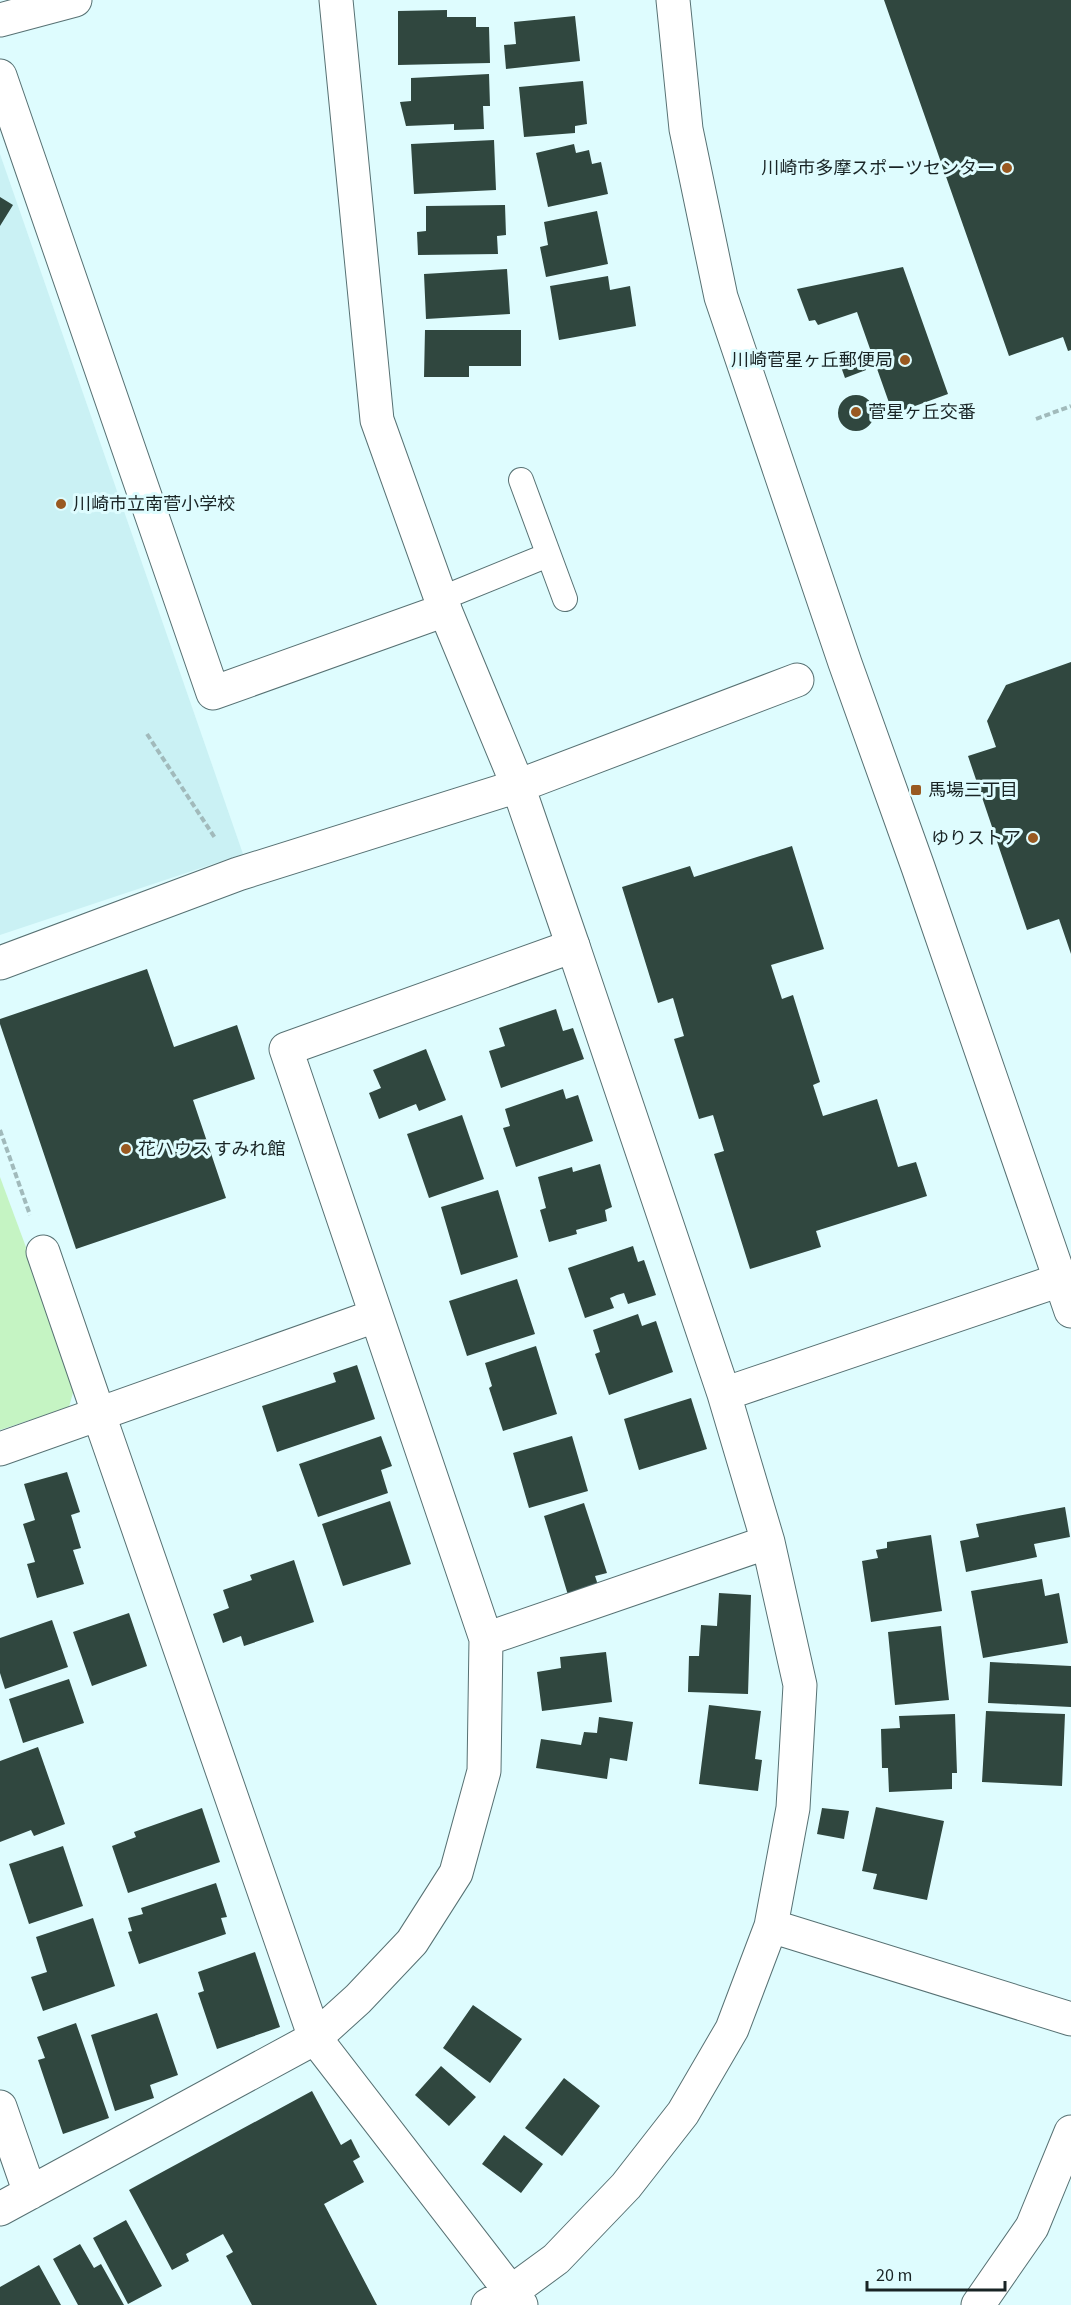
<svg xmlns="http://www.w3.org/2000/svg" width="1071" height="2305" viewBox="0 0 1071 2305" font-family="'Source Sans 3','Noto Sans JP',sans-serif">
<rect width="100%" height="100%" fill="#defcfe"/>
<path fill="#caf1f4" d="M 0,154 L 243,854 L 0,935 Z"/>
<path fill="#c5f4c3" d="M 0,1177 L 76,1382 L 69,1407 L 0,1430 Z"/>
<path fill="#30473f" d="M 884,0 L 1071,0 L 1071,350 L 1068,351 L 1063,337 L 1009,356 Z
M 447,10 L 447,17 L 476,17 L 476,27 L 489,27 L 490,63 L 398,65 L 398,11 Z
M 575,16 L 580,61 L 506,69 L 504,45 L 516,44 L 514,22 Z
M 489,74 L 490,106 L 483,106 L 484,129 L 454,130 L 454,124 L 406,126 L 400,102 L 411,101 L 411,78 Z
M 583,81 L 587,124 L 575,126 L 575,133 L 524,137 L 519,87 Z
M 494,140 L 496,190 L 414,194 L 411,144 Z
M 574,144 L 576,153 L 589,150 L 592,164 L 601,162 L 608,194 L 548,207 L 536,153 Z
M 0,197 L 13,205 L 0,226 Z
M 505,205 L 506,235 L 497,236 L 498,254 L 418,255 L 417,232 L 426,231 L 426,206 Z
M 597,211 L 608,264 L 546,277 L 540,247 L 548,245 L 544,222 Z
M 903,267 L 948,394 L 893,414 L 857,312 L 818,325 L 815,320 L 809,321 L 797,289 Z
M 507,269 L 510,314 L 426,319 L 424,274 Z
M 608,276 L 610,290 L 630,286 L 636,326 L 559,340 L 550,286 Z
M 425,330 L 521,330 L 521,366 L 469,366 L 469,377 L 424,377 Z
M 860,356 L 866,370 L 845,378 L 840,364 Z
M838 413a18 18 0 1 1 36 0a18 18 0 1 1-36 0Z
M 1071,662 L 1071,954 L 1059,919 L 1027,930 L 968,756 L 996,747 L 987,721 L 1006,685 Z
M 792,846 L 824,949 L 771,965 L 782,999 L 793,995 L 820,1082 L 813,1085 L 823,1116 L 877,1099 L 898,1167 L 916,1162 L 927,1196 L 816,1231 L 821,1247 L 750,1269 L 714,1154 L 724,1151 L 713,1115 L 699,1119 L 674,1039 L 684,1036 L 673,998 L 658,1003 L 622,887 L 690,866 L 694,877 Z
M 147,969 L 174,1047 L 237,1025 L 255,1079 L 193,1100 L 226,1198 L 76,1249 L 0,1024 L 0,1019 Z
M 556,1009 L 563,1031 L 573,1028 L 584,1059 L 501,1088 L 489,1051 L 505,1046 L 499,1028 Z
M 426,1049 L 446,1100 L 419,1111 L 416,1104 L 379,1119 L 369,1093 L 381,1088 L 373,1070 Z
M 563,1089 L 566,1099 L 578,1095 L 593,1141 L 516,1167 L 503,1128 L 510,1126 L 505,1109 Z
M 462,1115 L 484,1179 L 429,1198 L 407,1134 Z
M 600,1164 L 612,1207 L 605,1210 L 607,1221 L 576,1230 L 577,1234 L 549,1242 L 540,1210 L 546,1208 L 538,1177 L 572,1167 L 573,1172 Z
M 498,1190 L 518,1257 L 461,1275 L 441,1207 Z
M 633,1246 L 638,1262 L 644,1260 L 656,1295 L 628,1304 L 624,1293 L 617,1295 L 610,1298 L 614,1308 L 585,1318 L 568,1268 Z
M 517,1279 L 535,1334 L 467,1356 L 449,1301 Z
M 638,1314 L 642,1326 L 656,1321 L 673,1372 L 609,1395 L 595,1354 L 600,1352 L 593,1330 Z
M 536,1346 L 557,1414 L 503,1431 L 489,1388 L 492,1386 L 485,1363 Z
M 357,1365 L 375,1419 L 277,1452 L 262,1406 L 336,1382 L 333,1373 Z
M 691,1398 L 707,1449 L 639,1470 L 624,1419 Z
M 381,1436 L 392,1466 L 381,1470 L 388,1493 L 318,1517 L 299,1464 Z
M 572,1436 L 588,1491 L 529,1508 L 513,1453 Z
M 67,1472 L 80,1512 L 71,1515 L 81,1548 L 73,1550 L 84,1584 L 37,1598 L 27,1564 L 35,1562 L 23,1524 L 35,1520 L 24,1484 Z
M 390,1501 L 411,1564 L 343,1586 L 322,1524 Z
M 584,1503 L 607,1573 L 595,1576 L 598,1585 L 568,1595 L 544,1516 Z
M 1065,1507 L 1070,1537 L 1034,1544 L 1037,1557 L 966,1572 L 960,1541 L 979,1537 L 976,1524 Z
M 931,1535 L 942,1611 L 871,1622 L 862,1561 L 878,1558 L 876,1550 L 887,1548 L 887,1542 Z
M 294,1560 L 314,1622 L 244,1646 L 241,1636 L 223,1643 L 213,1614 L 229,1608 L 223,1590 L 252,1580 L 250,1575 Z
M 1042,1579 L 1045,1596 L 1059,1593 L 1068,1643 L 983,1658 L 971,1591 Z
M 719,1593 L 751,1595 L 748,1694 L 688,1692 L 689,1656 L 699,1656 L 701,1625 L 717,1626 Z
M 129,1613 L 147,1666 L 92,1686 L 73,1632 Z
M 52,1620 L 68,1667 L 5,1689 L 0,1673 L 0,1638 Z
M 941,1626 L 949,1700 L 895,1705 L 888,1632 Z
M 606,1652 L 612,1702 L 542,1711 L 537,1672 L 561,1668 L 560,1657 Z
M 990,1662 L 1071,1666 L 1071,1707 L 988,1703 Z
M 69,1679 L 84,1723 L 23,1743 L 9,1699 Z
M 709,1705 L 761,1711 L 755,1759 L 762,1760 L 758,1791 L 699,1784 Z
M 986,1711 L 1065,1714 L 1062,1786 L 982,1782 Z
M 955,1714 L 957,1773 L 952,1773 L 952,1789 L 889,1792 L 888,1768 L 882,1768 L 881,1729 L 900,1728 L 899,1716 Z
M 599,1717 L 633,1722 L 627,1761 L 610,1758 L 607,1779 L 536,1768 L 541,1739 L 581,1745 L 584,1732 L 597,1733 Z
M 38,1747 L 65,1824 L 34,1836 L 31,1830 L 0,1842 L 0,1761 Z
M 876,1807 L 944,1821 L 927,1900 L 873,1889 L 877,1874 L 862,1871 Z
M 202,1808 L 220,1862 L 128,1893 L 112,1846 L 136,1837 L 134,1832 Z
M 822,1808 L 849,1811 L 844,1839 L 817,1834 Z
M 63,1846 L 83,1906 L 29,1924 L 9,1864 Z
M 216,1883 L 227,1917 L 221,1918 L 226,1934 L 139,1964 L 128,1932 L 132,1931 L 128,1918 L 143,1914 L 141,1908 Z
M 93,1918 L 115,1986 L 43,2011 L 31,1977 L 47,1972 L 36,1937 Z
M 255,1952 L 280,2027 L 217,2049 L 198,1993 L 204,1991 L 198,1972 Z
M 473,2005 L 522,2039 L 490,2083 L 443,2048 Z
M 157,2013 L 178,2075 L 150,2085 L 154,2098 L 115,2111 L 91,2035 Z
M 76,2023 L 109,2118 L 63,2134 L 38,2060 L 45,2058 L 37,2037 Z
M 441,2066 L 476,2097 L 449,2126 L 415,2095 Z
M 564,2078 L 600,2106 L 562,2156 L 525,2128 Z
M 312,2091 L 341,2145 L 351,2139 L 360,2157 L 353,2161 L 364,2182 L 324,2204 L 377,2305 L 252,2305 L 226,2256 L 233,2252 L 223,2234 L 186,2254 L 189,2261 L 172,2270 L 129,2190 Z
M 504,2135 L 543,2164 L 521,2193 L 482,2164 Z
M 126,2220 L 162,2286 L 128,2304 L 93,2238 Z
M 80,2244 L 94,2268 L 101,2264 L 124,2305 L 78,2305 L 53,2259 Z
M 39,2265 L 61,2305 L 0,2305 L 0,2287 Z"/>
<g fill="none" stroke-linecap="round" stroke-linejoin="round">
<defs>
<path id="service" d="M 521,480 L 565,599
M 440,599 L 548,555"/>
<path id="pedestrian" d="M 445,610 L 518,786 L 573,946
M 0,963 L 238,874 L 518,786 L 797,680
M 43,1252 L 99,1415"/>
<path id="minor" d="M 0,76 L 213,693 L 445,610 L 377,420 L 336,0
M 724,1394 L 1060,1280
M 99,1415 L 315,2038 L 521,2305
M 0,1449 L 375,1316
M 486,1639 L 768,1542
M 771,1926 L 1071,2019
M 0,2107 L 30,2193
M 0,2209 L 315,2038 L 358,1999 L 412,1942 L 456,1873 L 484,1771 L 486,1639 L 286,1049 L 573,946 L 724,1394 L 768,1542 L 800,1685 L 793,1808 L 771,1926 L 732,2029 L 683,2113 L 626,2186 L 556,2259 L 511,2292 L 488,2305"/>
<path id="tertiary" d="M 673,0 L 686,129 L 721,297 L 845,663 L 918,867 L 1071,1311
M 0,20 L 75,0
M 978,2305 L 1032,2227 L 1071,2132"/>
</defs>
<use href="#service" stroke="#577173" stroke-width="26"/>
<use href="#pedestrian" stroke="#577173" stroke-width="35"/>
<use href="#minor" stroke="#577173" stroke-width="35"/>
<use href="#tertiary" stroke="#577173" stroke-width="35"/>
<path stroke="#a1babb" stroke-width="4" stroke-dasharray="6 3" stroke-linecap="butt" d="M 1036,419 L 1071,406
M 147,734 L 215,838
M 0,1130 L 30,1215"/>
<use href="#service" stroke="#fff" stroke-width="24"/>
<use href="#pedestrian" stroke="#fff" stroke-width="33"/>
<use href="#minor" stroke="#fff" stroke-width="33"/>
<use href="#tertiary" stroke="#fff" stroke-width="33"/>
</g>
<g fill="#995921" stroke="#defcfe" stroke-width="2">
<circle cx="1007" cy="168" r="6"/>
<circle cx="905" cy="360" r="6"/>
<circle cx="856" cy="412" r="6"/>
<circle cx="61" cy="504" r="6"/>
<rect x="910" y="784" width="12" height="12" rx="3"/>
<circle cx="1033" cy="838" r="6"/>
<circle cx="126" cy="1149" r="6"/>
</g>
<g text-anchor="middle" stroke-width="6" stroke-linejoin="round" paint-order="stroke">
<g font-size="18" fill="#192425" stroke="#defcfe" text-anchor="start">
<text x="995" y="174" text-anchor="end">川崎市多摩スポーツセンター</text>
<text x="893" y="366" text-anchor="end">川崎菅星ヶ丘郵便局</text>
<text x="868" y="418">菅星ヶ丘交番</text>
<text x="73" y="510">川崎市立南菅小学校</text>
<text x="928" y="796">馬場三丁目</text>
<text x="1021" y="844" text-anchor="end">ゆりストア</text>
<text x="138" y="1155">花ハウス すみれ館</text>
</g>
</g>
<path d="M867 2281v9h138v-9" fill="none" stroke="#192425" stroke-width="3"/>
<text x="876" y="2281" font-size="18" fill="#192425" stroke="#defcfe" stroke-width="4.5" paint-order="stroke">20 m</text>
</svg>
